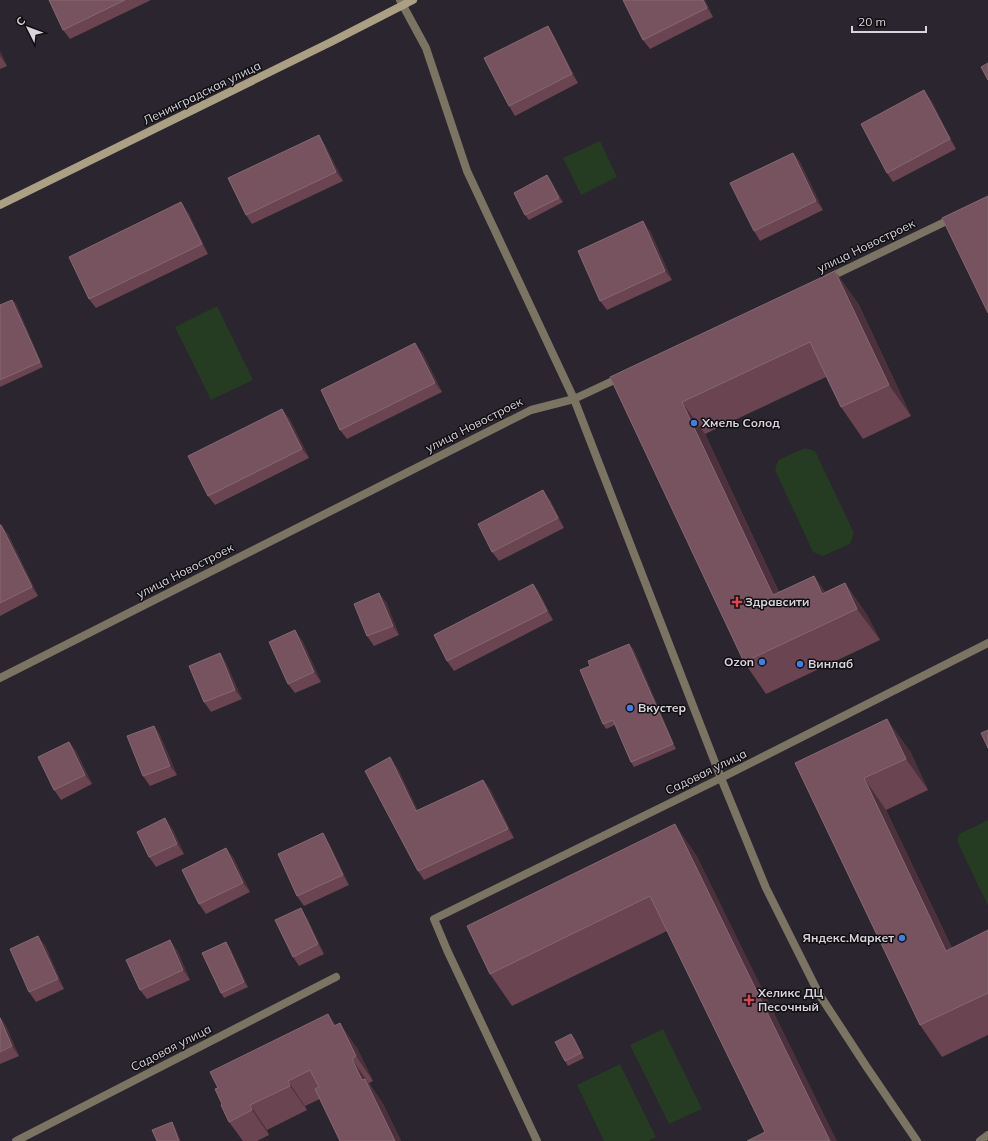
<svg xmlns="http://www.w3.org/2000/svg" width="988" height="1141" viewBox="0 0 988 1141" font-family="Mulish,sans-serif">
<rect width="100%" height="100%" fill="#2a252e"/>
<path fill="#253b22" d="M 600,141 L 617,177 L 581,195 L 563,158 Z
M 217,306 L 253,380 L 211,400 L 175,327 Z
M 805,448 L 815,451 L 854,533 L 850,544 L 823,556 L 813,552 L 775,470 L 778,460 Z
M 988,820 L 988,906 L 957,841 L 959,834 Z
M 663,1029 L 702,1109 L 669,1124 L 630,1045 Z
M 620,1064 L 656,1137 L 648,1141 L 604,1141 L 577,1085 Z"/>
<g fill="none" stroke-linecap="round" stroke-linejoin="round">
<path stroke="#7b7463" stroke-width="8" d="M 400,0 L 426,48 L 467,171 L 574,399 L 721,778 L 766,888 L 819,994 L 866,1066 L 917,1141
M 828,278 L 953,218
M 0,678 L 531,410 L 574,399 L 621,377
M 16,1141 L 336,977
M 537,1141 L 447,950 L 434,919 L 721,778 L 988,643
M 980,1141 L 988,1135"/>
<path stroke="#aba084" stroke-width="8" d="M 0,205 L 333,41 L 413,0"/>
</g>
<path fill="#6a4450" d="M 49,0 L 151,0 L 70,39 L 63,30 Z
M 705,0 L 713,17 L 650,49 L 643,40 Z
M 548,26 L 554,36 L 578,83 L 515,116 L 509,106 Z
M 0,51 L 7,66 L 0,69 Z
M 931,100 L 956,149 L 893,182 L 887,173 Z
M 319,135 L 325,145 L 343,181 L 252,224 L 246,215 Z
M 793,153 L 800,162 L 823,210 L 760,241 L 754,231 Z
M 550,179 L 563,202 L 529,220 L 525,215 Z
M 188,212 L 208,254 L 96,308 L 89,299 Z
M 650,231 L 672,280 L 607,310 L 600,301 Z
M 12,300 L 16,304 L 43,367 L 0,387 L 0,305 Z
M 858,303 L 911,416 L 863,439 L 841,407 L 826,377 L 705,434 L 779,592 L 814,576 L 825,592 L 845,583 L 867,615 L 880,640 L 766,694 L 744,662 L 610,377 Z
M 422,352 L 442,392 L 347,439 L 340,430 Z
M 289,418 L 309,458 L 215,505 L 208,496 Z
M 550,500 L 564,528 L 499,561 L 492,552 Z
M 0,525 L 8,534 L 38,596 L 0,616 Z
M 533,584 L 540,594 L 553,620 L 454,671 L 447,661 Z
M 386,602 L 399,635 L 374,646 L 367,636 Z
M 302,640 L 321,682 L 295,693 L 288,684 Z
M 633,648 L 676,749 L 634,767 L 631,762 L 615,725 L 606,729 L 603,724 Z
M 220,653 L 226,663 L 242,699 L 211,712 L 204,702 Z
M 154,726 L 160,735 L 177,775 L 150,786 L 143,776 Z
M 69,742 L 76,751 L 92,784 L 61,800 L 54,790 Z
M 910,751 L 928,790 L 886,810 L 952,948 L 988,930 L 988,1035 L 942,1057 L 920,1025 L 795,763 Z
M 397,767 L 418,811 L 483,780 L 490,789 L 514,838 L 424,880 L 418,871 Z
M 172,828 L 184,854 L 156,867 L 149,857 Z
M 329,843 L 349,885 L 304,906 L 297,896 Z
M 697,856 L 765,1132 L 667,931 L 512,1006 L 490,974 Z
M 233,857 L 250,892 L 206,914 L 199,904 Z
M 307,918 L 324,954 L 299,966 L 293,957 Z
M 45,945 L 64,989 L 36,1002 L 29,992 Z
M 229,946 L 248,987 L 224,998 L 221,993 Z
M 177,950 L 190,980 L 147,999 L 140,990 Z
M 0,1017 L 6,1026 L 19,1056 L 0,1064 Z
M 336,1025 L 357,1048 L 373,1081 L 369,1083 L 383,1104 L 401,1141 L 340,1141 L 320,1099 L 305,1106 L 307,1110 L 267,1130 L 269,1135 L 257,1141 L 243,1141 L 229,1122 L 222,1104 Z
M 571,1034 L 575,1039 L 584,1058 L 568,1066 L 565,1061 Z"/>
<path fill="#4c313c" d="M 703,0 L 705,0 L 713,17 L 707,8 Z
M 548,26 L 554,36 L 578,83 L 572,74 Z
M 0,51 L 7,66 L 0,56 Z
M 924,90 L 931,100 L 956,149 L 950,139 Z
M 319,135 L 325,145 L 343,181 L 336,172 Z
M 793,153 L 800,162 L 823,210 L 816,201 Z
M 547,175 L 550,179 L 563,202 L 559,198 Z
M 181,202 L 188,212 L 208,254 L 202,244 Z
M 643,221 L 650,231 L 672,280 L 665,271 Z
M 835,271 L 858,303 L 911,416 L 889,385 Z
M 12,300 L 16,304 L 43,367 L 40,362 Z
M 415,343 L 422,352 L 442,392 L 435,383 Z
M 682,402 L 705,434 L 795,627 L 773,595 Z
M 282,409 L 289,418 L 309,458 L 302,449 Z
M 543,490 L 550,500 L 564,528 L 558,518 Z
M 1,525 L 8,534 L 38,596 L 32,587 Z
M 814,576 L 836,607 L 822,594 Z
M 845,583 L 867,615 L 880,640 L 857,609 Z
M 533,584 L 540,594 L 553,620 L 547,611 Z
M 379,593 L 386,602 L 399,635 L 393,626 Z
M 295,630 L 302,640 L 321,682 L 314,672 Z
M 629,644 L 633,648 L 676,749 L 673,744 Z
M 220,653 L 226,663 L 242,699 L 235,690 Z
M 887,719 L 910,751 L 928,790 L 906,759 Z
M 154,726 L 160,735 L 177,775 L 170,766 Z
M 69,742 L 76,751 L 92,784 L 85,775 Z
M 390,757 L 397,767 L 423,821 L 416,811 Z
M 864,778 L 886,810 L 968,982 L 946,951 Z
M 483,780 L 490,789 L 514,838 L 508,829 Z
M 165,818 L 172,828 L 184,854 L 177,844 Z
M 675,824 L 697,856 L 837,1141 L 830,1141 Z
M 323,833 L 329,843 L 349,885 L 343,875 Z
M 226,848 L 233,857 L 250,892 L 243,883 Z
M 301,908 L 307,918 L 324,954 L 318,944 Z
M 38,936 L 45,945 L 64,989 L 58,979 Z
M 170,940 L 177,950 L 190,980 L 183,970 Z
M 226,942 L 229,946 L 248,987 L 244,982 Z
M 328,1014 L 346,1039 L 334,1026 Z
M 0,1017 L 6,1026 L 19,1056 L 12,1046 Z
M 340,1023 L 357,1048 L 373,1081 L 356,1056 Z
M 571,1034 L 575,1039 L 584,1058 L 581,1053 Z
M 352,1059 L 383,1104 L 401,1141 L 395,1141 L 362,1080 Z
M 288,1081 L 305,1106 L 307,1110 L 290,1086 Z
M 250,1105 L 267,1130 L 269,1135 L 252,1110 Z
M 172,1122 L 175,1127 L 181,1141 L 179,1141 Z"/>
<path fill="#76535f" stroke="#856872" d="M 49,0 L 125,0 L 63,30 Z
M 623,0 L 703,0 L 707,8 L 643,40 Z
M 548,26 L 572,74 L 509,106 L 484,58 Z
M 988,63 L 988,80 L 981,67 Z
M 924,90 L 950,139 L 887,173 L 861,124 Z
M 319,135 L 336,172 L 246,215 L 228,178 Z
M 793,153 L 816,201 L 754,231 L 730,183 Z
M 547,175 L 559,198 L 525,215 L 514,193 Z
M 988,196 L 988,313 L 942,218 Z
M 181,202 L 202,244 L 89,299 L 69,257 Z
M 643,221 L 665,271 L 600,301 L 578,251 Z
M 835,271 L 889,385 L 841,407 L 810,342 L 682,402 L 773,595 L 814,576 L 822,594 L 845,583 L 857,609 L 744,662 L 610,377 Z
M 12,300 L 40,362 L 0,380 L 0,305 Z
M 415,343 L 435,383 L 340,430 L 321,390 Z
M 282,409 L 302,449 L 208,496 L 188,456 Z
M 543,490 L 558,518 L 492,552 L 478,524 Z
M 0,525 L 1,525 L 32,587 L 0,603 Z
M 533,584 L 547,611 L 447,661 L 434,635 Z
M 379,593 L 393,626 L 367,636 L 354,604 Z
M 295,630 L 314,672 L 288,684 L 269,642 Z
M 629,644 L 673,744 L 631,762 L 613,720 L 603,724 L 580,670 L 590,666 L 588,661 Z
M 220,653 L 235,690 L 204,702 L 189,666 Z
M 887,719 L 906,759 L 864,778 L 946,951 L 988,930 L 988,993 L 920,1025 L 795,763 Z
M 154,726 L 170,766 L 143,776 L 127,736 Z
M 988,730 L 988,748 L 981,733 Z
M 69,742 L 85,775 L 54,790 L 38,757 Z
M 390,757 L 416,811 L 483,780 L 508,829 L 418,871 L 365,771 Z
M 165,818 L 177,844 L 149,857 L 137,832 Z
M 675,824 L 830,1141 L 747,1141 L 765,1132 L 650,896 L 490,974 L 467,926 Z
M 323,833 L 343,875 L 297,896 L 278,854 Z
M 226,848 L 243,883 L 199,904 L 182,870 Z
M 301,908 L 318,944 L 293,957 L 275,920 Z
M 38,936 L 58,979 L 29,992 L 10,949 Z
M 170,940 L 183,970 L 140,990 L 126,960 Z
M 226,942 L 244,982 L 221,993 L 202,953 Z
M 328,1014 L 334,1026 L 340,1023 L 356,1056 L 352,1059 L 362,1080 L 365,1079 L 395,1141 L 340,1141 L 315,1089 L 319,1087 L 310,1070 L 288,1081 L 290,1086 L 250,1105 L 252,1110 L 229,1122 L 221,1105 L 222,1104 L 215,1089 L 218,1088 L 210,1072 Z
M 0,1018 L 12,1046 L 0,1052 Z
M 571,1034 L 581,1053 L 565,1061 L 555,1042 Z
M 172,1122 L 179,1141 L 157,1141 L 152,1130 Z"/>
<g fill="#3f7fe0" stroke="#110f13" stroke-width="1.5">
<circle cx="694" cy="423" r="4"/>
<circle cx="762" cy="662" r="4"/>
<circle cx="800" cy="664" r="4"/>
<circle cx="630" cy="708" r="4"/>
<circle cx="902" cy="938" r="4"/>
</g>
<g fill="#e0444e" stroke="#110f13" stroke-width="1.5">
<path d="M735 596h4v4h4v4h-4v4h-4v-4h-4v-4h4z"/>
<path d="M747 994h4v4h4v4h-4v4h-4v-4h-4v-4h4z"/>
</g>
<g text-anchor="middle" stroke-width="3" stroke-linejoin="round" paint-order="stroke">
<g font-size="12" fill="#d7d4da" stroke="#110f13">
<text transform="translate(202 93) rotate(-26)" y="4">Ленинградская улица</text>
<text transform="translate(866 246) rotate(-26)" y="4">улица Новостроек</text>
<text transform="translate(474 425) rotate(-27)" y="4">улица Новостроек</text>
<text transform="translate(185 571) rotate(-27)" y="4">улица Новостроек</text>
<text transform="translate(706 772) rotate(-26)" y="4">Садовая улица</text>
<text transform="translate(171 1048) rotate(-27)" y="4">Садовая улица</text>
</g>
<g font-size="12" font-weight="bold" fill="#d7d4da" stroke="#110f13" text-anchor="start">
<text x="702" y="427">Хмель Солод</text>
<text x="745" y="606">Здравсити</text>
<text x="754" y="666" text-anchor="end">Ozon</text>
<text x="808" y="668">Винлаб</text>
<text x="638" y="712">Вкустер</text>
<text x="894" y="942" text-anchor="end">Яндекс.Маркет</text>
<text x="758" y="997">Хеликс ДЦ<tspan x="758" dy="14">Песочный</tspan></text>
</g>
</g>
<g transform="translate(28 28) rotate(312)" stroke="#110f13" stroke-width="3" paint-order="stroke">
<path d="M0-3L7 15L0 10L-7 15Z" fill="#d7d4da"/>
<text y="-6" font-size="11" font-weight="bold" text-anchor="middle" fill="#d7d4da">С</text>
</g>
<path d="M852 26v6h74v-6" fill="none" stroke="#d7d4da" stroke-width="2"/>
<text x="858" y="26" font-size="12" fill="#d7d4da" stroke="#110f13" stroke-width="3" paint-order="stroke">20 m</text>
</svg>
